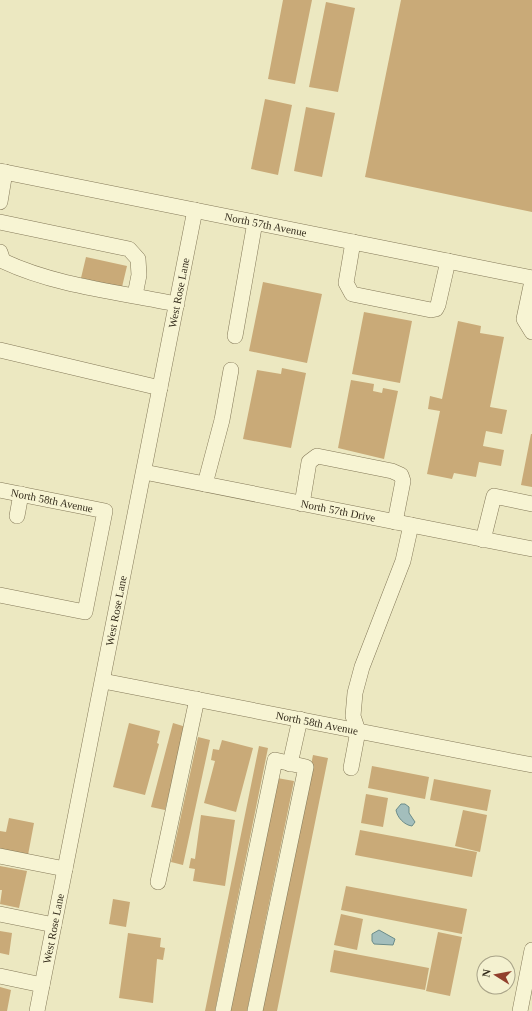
<svg xmlns="http://www.w3.org/2000/svg" width="532" height="1011" viewBox="0 0 532 1011" font-family="'Times New Roman',serif">
<rect width="100%" height="100%" fill="#ece8c1"/>
<path fill="#a3bebc" stroke="#6b8c8a" d="M 401,804 L 405,804 L 409,807 L 409,813 L 415,822 L 412,826 C 404,825 397,817 396,810 Z
M 379,930 L 395,939 L 393,945 L 374,944 L 372,941 L 372,934 Z"/>
<path fill="#c9aa78" d="M 283,0 L 312,0 L 295,84 L 268,79 Z
M 401,0 L 532,0 L 532,212 L 365,177 Z
M 326,2 L 355,8 L 338,92 L 309,87 Z
M 265,99 L 292,105 L 278,175 L 251,169 Z
M 306,107 L 335,113 L 322,177 L 294,171 Z
M 86,257 L 127,266 L 122,287 L 81,278 Z
M 263,282 L 322,294 L 307,363 L 249,351 Z
M 364,312 L 412,321 L 400,383 L 352,374 Z
M 458,321 L 481,326 L 480,333 L 504,337 L 490,407 L 507,410 L 502,434 L 486,431 L 483,446 L 504,450 L 501,466 L 479,462 L 476,477 L 454,473 L 452,479 L 427,474 L 440,411 L 428,409 L 430,396 L 442,399 Z
M 282,368 L 306,373 L 291,448 L 243,439 L 257,370 L 281,374 Z
M 351,380 L 374,384 L 373,391 L 382,393 L 383,388 L 398,391 L 384,459 L 338,448 Z
M 531,434 L 532,434 L 532,487 L 521,485 Z
M 129,723 L 160,731 L 157,743 L 159,744 L 145,795 L 113,787 Z
M 173,723 L 186,727 L 165,810 L 151,807 Z
M 198,737 L 210,740 L 183,865 L 171,862 Z
M 222,740 L 253,748 L 236,812 L 204,803 L 215,761 L 211,760 L 213,749 L 219,750 Z
M 259,746 L 268,748 L 215,1011 L 205,1011 Z
M 313,755 L 328,758 L 277,1011 L 262,1011 Z
M 372,766 L 429,777 L 425,799 L 368,788 Z
M 277,778 L 294,781 L 247,1011 L 229,1011 Z
M 434,779 L 491,790 L 487,811 L 430,800 Z
M 366,794 L 388,798 L 383,827 L 361,823 Z
M 463,810 L 487,815 L 480,852 L 455,846 Z
M 201,815 L 235,820 L 225,886 L 193,881 L 195,869 L 189,868 L 191,858 L 195,859 Z
M 9,818 L 34,823 L 28,855 L 0,850 L 0,831 L 6,832 Z
M 360,830 L 477,852 L 472,877 L 355,855 Z
M 0,866 L 27,871 L 19,908 L 0,904 L 2,890 L 0,890 Z
M 346,886 L 467,909 L 462,934 L 341,910 Z
M 113,899 L 130,902 L 126,927 L 109,924 Z
M 341,914 L 363,919 L 357,950 L 334,945 Z
M 0,931 L 12,933 L 9,955 L 0,953 Z
M 438,932 L 462,937 L 450,996 L 426,991 Z
M 128,933 L 161,938 L 160,947 L 165,948 L 163,960 L 157,959 L 153,1003 L 119,998 Z
M 334,950 L 429,968 L 425,990 L 330,972 Z
M 0,987 L 11,990 L 7,1011 L 0,1011 Z"/>
<g fill="none" stroke-linecap="round" stroke-linejoin="round">
<defs>
<g id="minor">
<path id="s1" d="M 0,171 L 532,278"/>
<path d="M 0,202 L 5,172"/>
<path d="M 0,222 L 129,249 L 138,259 L 139,275 L 135,295"/>
<path d="M 353,242 L 346,283 L 352,294 L 431,310 L 436,309 L 438,305 L 448,261"/>
<path d="M 0,252 L 3,261 C 56,286 119,292 177,304"/>
<path d="M 532,281 L 524,319 L 532,332"/>
<path d="M 235,336 L 255,222"/>
<path d="M 0,350 L 160,388"/>
<path id="s2" d="M 144,472 L 532,549"/>
<path d="M 205,484 L 222,420 L 231,370"/>
<path id="s3" d="M 0,490 L 105,511 L 85,612 L 0,595"/>
<path d="M 302,504 L 309,462 L 317,456 L 392,471 L 401,475 L 403,481 L 395,522"/>
<path d="M 17,516 L 21,494"/>
<path d="M 483,540 L 494,496 L 532,504"/>
<path id="s4" d="M 103,681 L 532,765"/>
<path d="M 290,764 L 300,719"/>
<path d="M 351,768 L 358,731 L 353,716 L 355,693 L 362,667 L 403,561 L 411,525"/>
<path d="M 0,856 L 65,869"/>
<path d="M 158,882 L 197,699"/>
<path d="M 0,914 L 54,925"/>
<path d="M 0,976 L 42,985"/>
<path id="s5" d="M 37,1011 L 195,210"/>
<path d="M 223,1011 L 275,760 L 306,767 L 255,1011"/>
<path d="M 520,1011 L 532,950"/>
</g>
</defs>
<use href="#minor" stroke="#847959" stroke-width="16"/>
<use href="#minor" stroke="#f7f4d3" stroke-width="15"/>
</g>
<g text-anchor="middle" stroke-width="3" stroke-linejoin="round" paint-order="stroke">
<g font-size="11" fill="#352d1d" stroke="#f4f1d0">
<text dy="4" stroke="none"><textPath href="#s1" startOffset="271">North 57th Avenue</textPath></text>
<text dy="4" stroke="none"><textPath href="#s5" startOffset="732">West Rose Lane</textPath></text>
<text dy="4" stroke="none"><textPath href="#s3" startOffset="53">North 58th Avenue</textPath></text>
<text dy="4" stroke="none"><textPath href="#s2" startOffset="198">North 57th Drive</textPath></text>
<text dy="4" stroke="none"><textPath href="#s5" startOffset="408">West Rose Lane</textPath></text>
<text dy="4" stroke="none"><textPath href="#s4" startOffset="218">North 58th Avenue</textPath></text>
<text dy="4" stroke="none"><textPath href="#s5" startOffset="84">West Rose Lane</textPath></text>
</g>
</g>
<g transform="translate(496 975) rotate(281)"><circle r="19" fill="#f4f1d0" stroke="#a8a388"/>
<path d="M0-3L7 15L0 10L-7 15Z" fill="#913f2c"/>
<text y="-6" font-size="11" font-weight="bold" text-anchor="middle" fill="#352d1d">N</text>
</g>
</svg>
